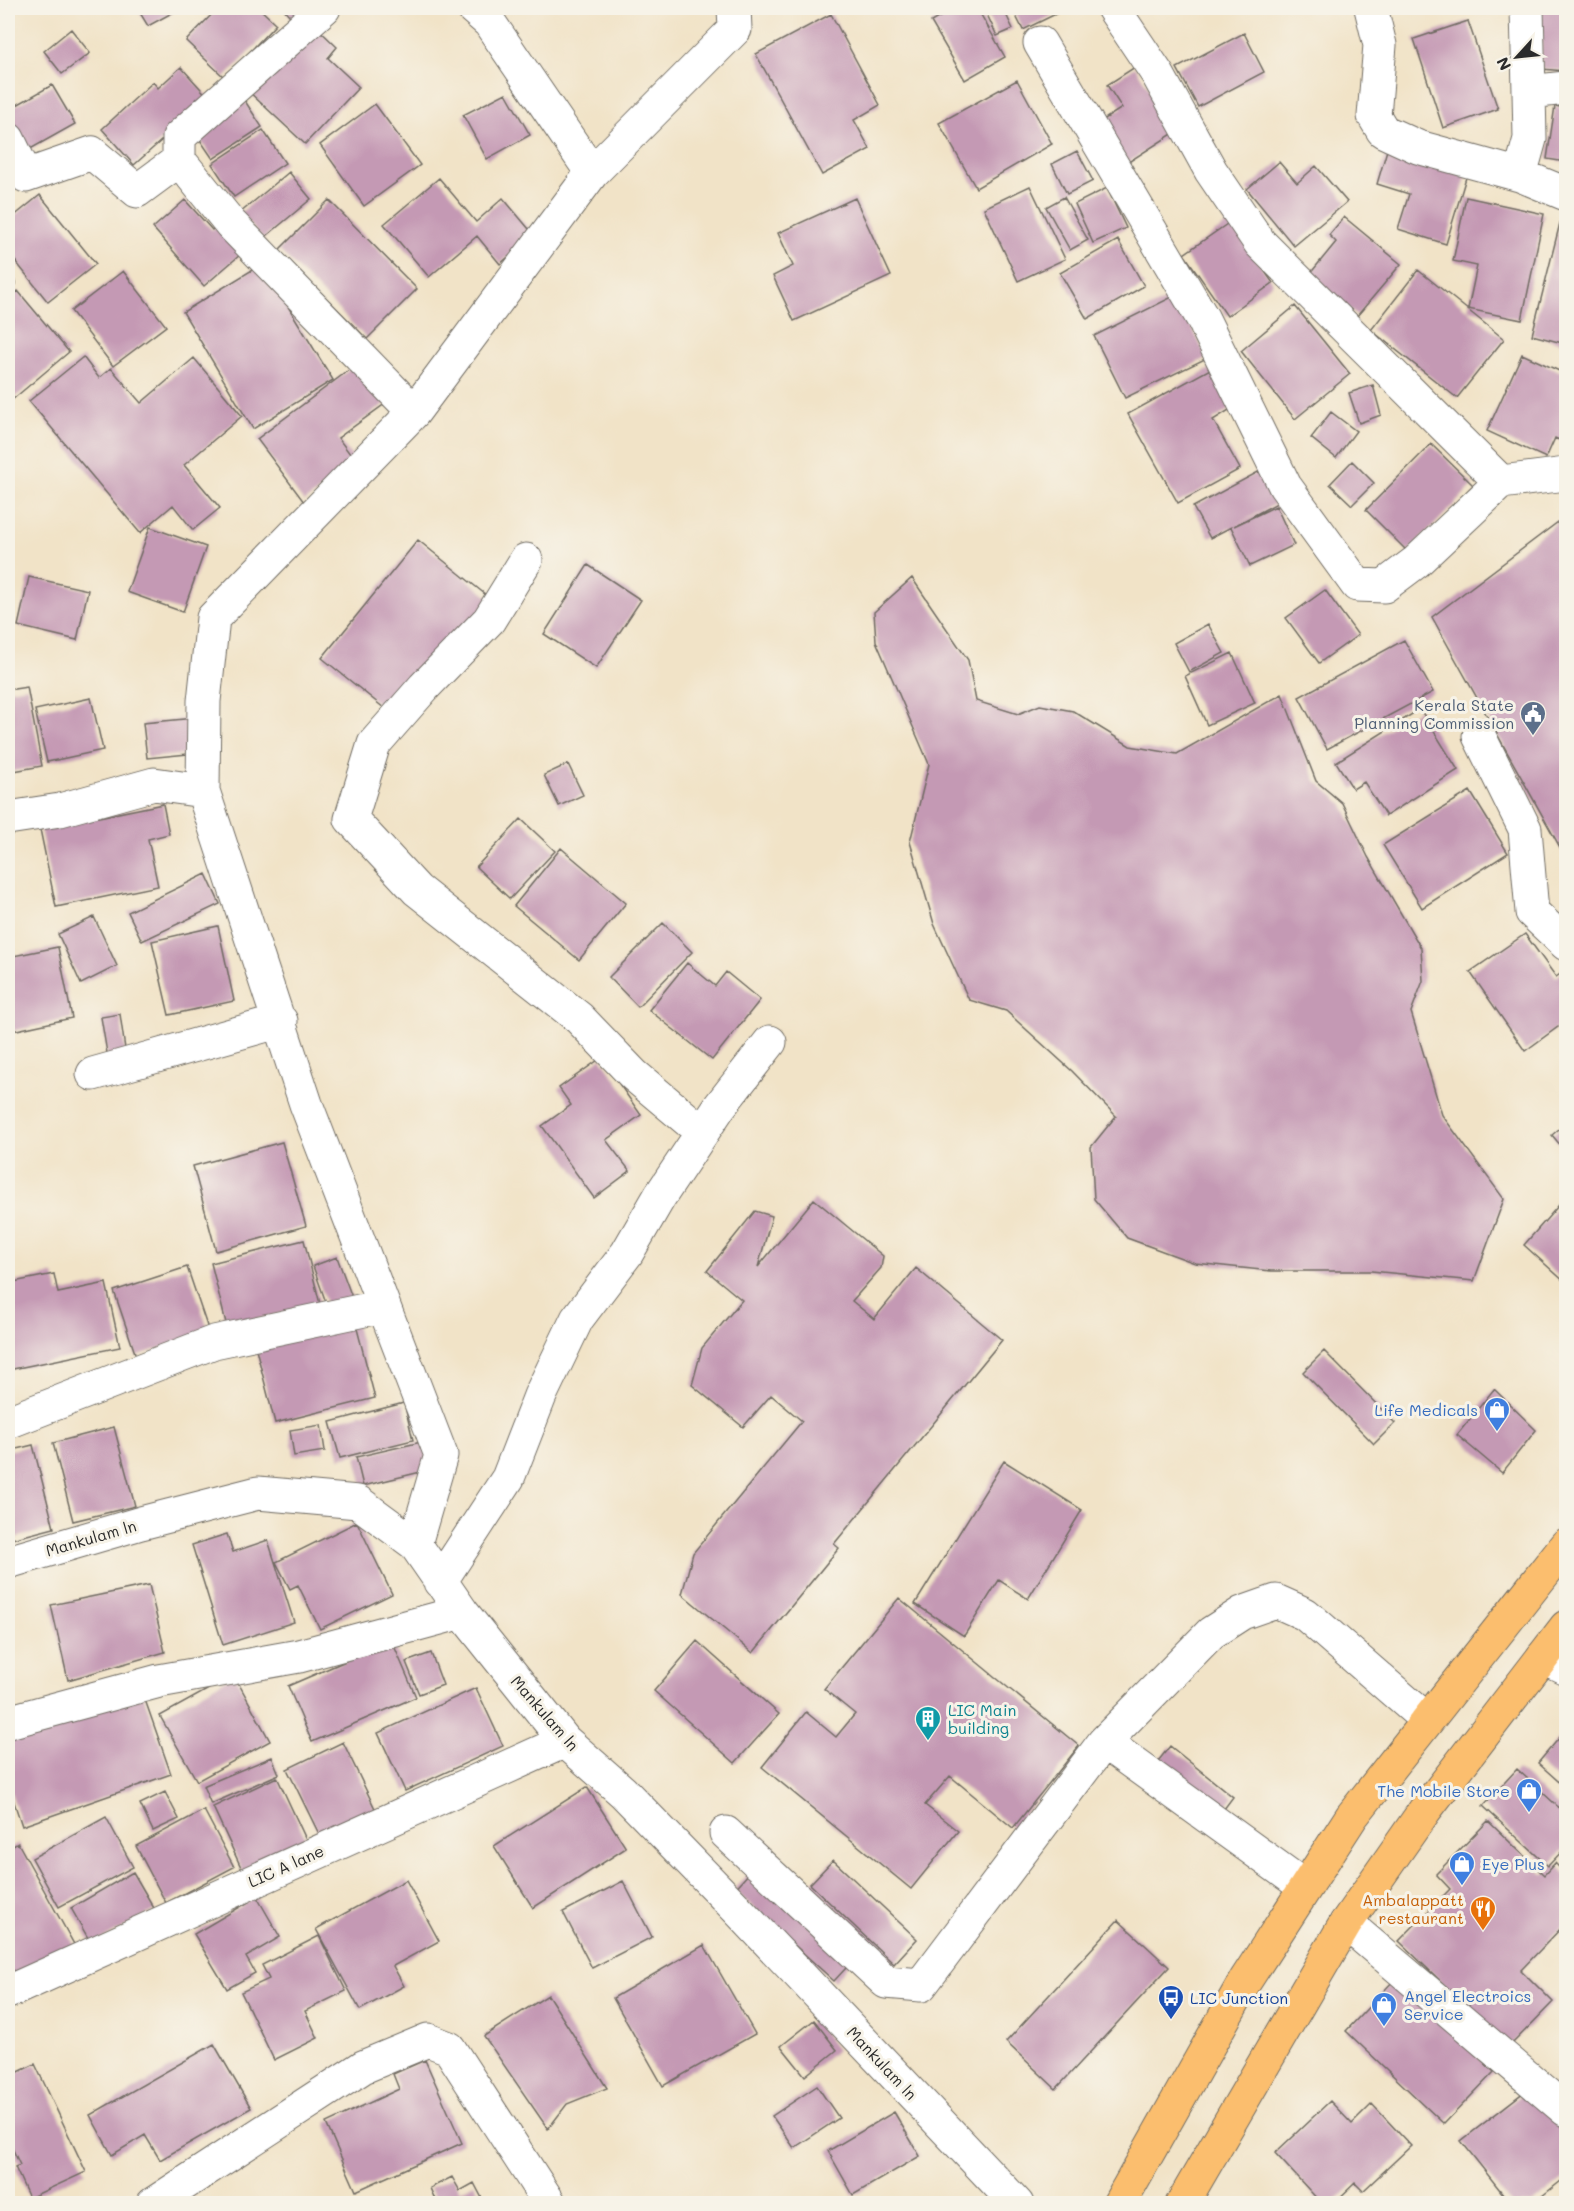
<svg xmlns="http://www.w3.org/2000/svg" width="1574" height="2211" viewBox="0 0 1574 2211" font-family="Mali,sans-serif">
<rect width="100%" height="100%" fill="#f7f3e8"/>
<filter id="ink" filterUnits="userSpaceOnUse"><feTurbulence type="fractalNoise" baseFrequency=".0167" numOctaves="2"/><feDisplacementMap in="SourceGraphic" scale="12" xChannelSelector="R" yChannelSelector="G"/><feConvolveMatrix kernelMatrix="1 2 1 2 8 2 1 2 1" color-interpolation-filters="sRGB"/></filter>
<filter id="wash" filterUnits="userSpaceOnUse"><feTurbulence type="fractalNoise" baseFrequency=".008" numOctaves="4" result="noise"/><feDisplacementMap in="SourceGraphic" scale="24" xChannelSelector="R" yChannelSelector="G"/><feGaussianBlur stdDeviation="1.35" result="paint"/><feColorMatrix in="noise" values="0 0 0 0 0 0 0 0 0 0 0 0 0 0 0 0 0 1.4 0 .05"/><feComposite in="paint" operator="in"/></filter>
<g filter="url(#wash)">
<rect width="100%" height="100%" fill="#f1e3c7"/>
<g id="blocks">
<path fill="#c499b4" d="M 137,8 L 181,8 L 148,26 Z
M 218,8 L 259,8 L 276,24 L 225,78 L 186,41 Z
M 283,8 L 314,8 L 295,22 Z
M 955,8 L 977,8 L 1005,57 L 965,80 L 931,22 Z
M 984,8 L 1003,8 L 1013,29 L 997,36 Z
M 1012,8 L 1068,8 L 1023,30 Z
M 1542,8 L 1566,8 L 1566,71 L 1541,69 Z
M 831,14 L 880,105 L 854,120 L 870,149 L 822,175 L 756,54 Z
M 310,21 L 337,47 L 328,58 L 359,87 L 305,144 L 246,89 Z
M 1468,21 L 1498,109 L 1443,128 L 1414,39 Z
M 71,29 L 90,53 L 62,74 L 44,51 Z
M 1244,33 L 1264,72 L 1198,107 L 1177,68 Z
M 181,67 L 209,98 L 134,165 L 102,129 L 153,82 L 158,88 Z
M 1135,67 L 1177,131 L 1127,163 L 1100,122 L 1122,108 L 1107,85 Z
M 1017,80 L 1052,144 L 976,188 L 939,123 Z
M 52,85 L 75,124 L 25,152 L 8,123 L 8,110 Z
M 506,93 L 530,135 L 487,159 L 463,115 Z
M 243,98 L 262,127 L 213,159 L 194,131 Z
M 375,104 L 420,165 L 364,206 L 320,145 Z
M 1555,106 L 1566,108 L 1566,162 L 1547,159 Z
M 263,130 L 285,163 L 234,197 L 212,164 Z
M 1387,150 L 1467,174 L 1446,244 L 1398,229 L 1409,194 L 1377,184 Z
M 1077,151 L 1093,181 L 1067,194 L 1052,164 Z
M 1279,162 L 1297,183 L 1316,166 L 1347,202 L 1294,246 L 1247,189 Z
M 289,172 L 311,199 L 263,239 L 240,213 Z
M 439,178 L 476,222 L 503,198 L 534,235 L 500,264 L 477,236 L 429,277 L 384,224 Z
M 1030,186 L 1065,259 L 1018,281 L 984,208 Z
M 1107,188 L 1126,228 L 1093,243 L 1075,204 Z
M 40,195 L 96,264 L 48,302 L 8,252 L 8,221 Z
M 1064,197 L 1088,240 L 1070,250 L 1046,207 Z
M 1466,197 L 1544,214 L 1522,320 L 1468,309 L 1477,266 L 1453,261 Z
M 855,198 L 891,276 L 794,321 L 773,276 L 793,266 L 778,233 Z
M 185,200 L 212,230 L 224,219 L 248,248 L 204,286 L 153,228 Z
M 329,200 L 417,289 L 367,339 L 279,250 Z
M 1344,217 L 1401,264 L 1357,316 L 1309,275 L 1336,242 L 1329,235 Z
M 1230,222 L 1273,283 L 1227,316 L 1184,254 Z
M 1560,223 L 1566,225 L 1566,344 L 1532,335 Z
M 1118,240 L 1144,286 L 1087,319 L 1060,273 Z
M 262,264 L 333,380 L 253,429 L 183,312 Z
M 8,267 L 16,284 L 8,288 Z
M 1418,270 L 1504,339 L 1457,398 L 1371,330 Z
M 123,271 L 166,326 L 113,366 L 71,311 Z
M 18,291 L 69,352 L 12,400 L 8,395 L 8,300 Z
M 1176,295 L 1207,358 L 1125,398 L 1094,336 Z
M 1295,306 L 1350,374 L 1295,419 L 1241,351 Z
M 1522,354 L 1566,374 L 1566,443 L 1555,438 L 1546,458 L 1487,431 Z
M 83,357 L 99,378 L 111,368 L 141,403 L 194,358 L 242,416 L 184,465 L 220,508 L 193,530 L 173,505 L 140,533 L 29,401 Z
M 357,364 L 386,403 L 338,438 L 357,463 L 304,502 L 257,439 Z
M 1212,368 L 1234,407 L 1213,420 L 1240,469 L 1178,503 L 1128,414 Z
M 1373,385 L 1381,415 L 1359,423 L 1349,393 Z
M 1331,412 L 1356,431 L 1336,458 L 1311,438 Z
M 1431,444 L 1473,485 L 1408,552 L 1366,510 Z
M 1352,461 L 1374,483 L 1352,505 L 1330,484 Z
M 1260,471 L 1277,503 L 1234,526 L 1276,506 L 1294,545 L 1250,566 L 1231,527 L 1210,538 L 1193,507 Z
M 1566,516 L 1566,858 L 1432,617 Z
M 150,527 L 206,547 L 183,612 L 127,592 Z
M 418,540 L 496,603 L 400,721 L 322,658 Z
M 588,565 L 641,600 L 596,668 L 544,634 Z
M 29,577 L 88,590 L 77,640 L 18,626 Z
M 912,578 L 968,660 L 976,701 L 1018,714 L 1040,705 L 1073,711 L 1130,746 L 1177,754 L 1282,694 L 1316,781 L 1342,803 L 1368,857 L 1421,948 L 1423,981 L 1411,1012 L 1442,1115 L 1504,1199 L 1474,1281 L 1371,1271 L 1271,1271 L 1195,1263 L 1127,1238 L 1094,1199 L 1091,1147 L 1116,1116 L 1072,1071 L 1006,1011 L 969,1000 L 934,924 L 910,842 L 929,764 L 876,641 L 874,612 Z
M 1325,590 L 1358,635 L 1319,663 L 1286,618 Z
M 1208,624 L 1224,653 L 1189,672 L 1174,643 Z
M 1404,640 L 1433,692 L 1327,749 L 1299,697 Z
M 1232,653 L 1255,703 L 1207,725 L 1185,676 Z
M 27,687 L 42,766 L 8,772 L 8,690 Z
M 91,698 L 103,750 L 47,762 L 35,710 Z
M 1420,709 L 1458,770 L 1386,816 L 1364,782 L 1353,789 L 1336,762 Z
M 195,718 L 198,753 L 147,758 L 143,723 Z
M 568,764 L 583,795 L 559,806 L 544,775 Z
M 1470,791 L 1508,853 L 1422,908 L 1383,845 Z
M 163,804 L 169,834 L 148,839 L 158,886 L 56,907 L 40,829 Z
M 521,819 L 555,851 L 510,899 L 476,867 Z
M 561,848 L 626,903 L 579,960 L 514,906 Z
M 206,874 L 220,904 L 142,941 L 128,912 Z
M 94,917 L 117,966 L 81,984 L 58,934 Z
M 663,923 L 692,952 L 638,1007 L 609,977 Z
M 218,926 L 234,1001 L 169,1015 L 152,941 Z
M 1525,934 L 1556,977 L 1566,970 L 1566,1021 L 1525,1051 L 1470,972 Z
M 58,947 L 72,1018 L 12,1031 L 8,1011 L 8,957 Z
M 687,963 L 715,986 L 726,972 L 760,1000 L 712,1060 L 649,1010 Z
M 120,1014 L 126,1056 L 108,1059 L 101,1017 Z
M 601,1058 L 641,1115 L 606,1140 L 630,1171 L 594,1198 L 542,1126 L 571,1105 L 559,1088 Z
M 1566,1123 L 1566,1152 L 1552,1135 Z
M 282,1142 L 306,1226 L 216,1251 L 193,1166 Z
M 1566,1197 L 1566,1283 L 1524,1245 Z
M 814,1199 L 883,1256 L 881,1268 L 852,1301 L 874,1319 L 916,1268 L 1002,1340 L 834,1544 L 839,1548 L 753,1653 L 682,1594 L 693,1553 L 802,1421 L 771,1395 L 743,1427 L 692,1385 L 702,1348 L 742,1300 L 707,1271 L 755,1211 L 772,1216 L 758,1267 Z
M 304,1240 L 320,1304 L 227,1327 L 211,1263 Z
M 337,1257 L 353,1300 L 328,1308 L 313,1266 Z
M 187,1267 L 209,1332 L 136,1356 L 114,1291 Z
M 54,1274 L 58,1293 L 106,1283 L 120,1347 L 8,1370 L 8,1283 Z
M 354,1317 L 375,1398 L 275,1423 L 254,1341 Z
M 1324,1351 L 1395,1423 L 1374,1444 L 1303,1372 Z
M 1494,1389 L 1536,1430 L 1502,1473 L 1457,1435 Z
M 404,1403 L 413,1440 L 340,1458 L 330,1422 Z
M 321,1425 L 325,1451 L 294,1456 L 290,1430 Z
M 114,1427 L 135,1506 L 73,1521 L 53,1443 Z
M 426,1441 L 433,1469 L 363,1486 L 356,1457 Z
M 33,1445 L 54,1528 L 8,1540 L 8,1451 Z
M 1004,1461 L 1082,1510 L 1028,1599 L 999,1580 L 964,1636 L 915,1604 Z
M 357,1522 L 392,1594 L 320,1629 L 298,1585 L 290,1589 L 276,1562 Z
M 227,1534 L 233,1552 L 268,1540 L 294,1622 L 223,1645 L 192,1545 Z
M 149,1585 L 165,1652 L 68,1680 L 51,1605 Z
M 899,1598 L 1079,1746 L 1013,1828 L 950,1776 L 925,1805 L 958,1831 L 911,1889 L 762,1767 L 806,1712 L 836,1737 L 855,1714 L 824,1689 Z
M 392,1641 L 416,1697 L 312,1742 L 288,1686 Z
M 697,1641 L 779,1714 L 735,1763 L 654,1691 Z
M 431,1653 L 443,1685 L 419,1694 L 406,1662 Z
M 234,1675 L 270,1741 L 197,1781 L 160,1716 Z
M 476,1688 L 503,1746 L 405,1791 L 378,1733 Z
M 143,1694 L 171,1774 L 22,1826 L 8,1784 L 8,1735 Z
M 1566,1730 L 1566,1788 L 1538,1763 Z
M 343,1742 L 379,1817 L 324,1844 L 287,1769 Z
M 1170,1746 L 1233,1797 L 1218,1817 L 1155,1765 Z
M 272,1757 L 279,1774 L 211,1804 L 203,1786 Z
M 1517,1769 L 1566,1814 L 1566,1847 L 1548,1866 L 1483,1806 Z
M 277,1777 L 310,1848 L 246,1878 L 213,1807 Z
M 587,1787 L 626,1848 L 533,1908 L 494,1846 Z
M 165,1792 L 179,1819 L 153,1831 L 140,1804 Z
M 204,1810 L 234,1867 L 166,1903 L 136,1846 Z
M 106,1817 L 133,1867 L 59,1907 L 32,1858 Z
M 1488,1821 L 1544,1875 L 1555,1863 L 1566,1874 L 1566,1923 L 1521,1970 L 1553,2002 L 1509,2047 L 1399,1941 L 1450,1889 L 1436,1874 Z
M 18,1843 L 76,1948 L 8,1986 L 8,1849 Z
M 833,1860 L 917,1939 L 894,1964 L 810,1884 Z
M 757,1864 L 857,1956 L 834,1981 L 734,1890 Z
M 133,1872 L 155,1910 L 92,1945 L 71,1908 Z
M 406,1880 L 439,1941 L 393,1966 L 404,1986 L 360,2010 L 316,1929 Z
M 623,1881 L 652,1937 L 592,1968 L 563,1912 Z
M 257,1897 L 280,1937 L 246,1957 L 255,1973 L 227,1989 L 194,1934 Z
M 1118,1920 L 1169,1967 L 1056,2089 L 1006,2042 Z
M 319,1936 L 346,1991 L 305,2011 L 318,2038 L 274,2060 L 241,1992 L 269,1979 L 262,1965 Z
M 704,1945 L 755,2034 L 663,2086 L 613,1998 Z
M 1396,1978 L 1494,2072 L 1444,2124 L 1346,2031 Z
M 548,1995 L 607,2088 L 567,2104 L 548,2129 L 484,2036 Z
M 814,2020 L 837,2050 L 805,2076 L 781,2046 Z
M 214,2044 L 251,2108 L 160,2160 L 145,2135 L 112,2155 L 90,2115 Z
M 425,2060 L 462,2143 L 356,2191 L 326,2123 L 399,2089 L 393,2074 Z
M 35,2064 L 86,2172 L 29,2198 L 15,2167 L 20,2165 L 8,2139 L 8,2077 Z
M 1533,2085 L 1566,2128 L 1566,2177 L 1532,2204 L 1511,2204 L 1461,2141 Z
M 817,2086 L 839,2118 L 794,2148 L 772,2116 Z
M 1330,2101 L 1352,2124 L 1372,2104 L 1411,2146 L 1363,2191 L 1355,2183 L 1333,2204 L 1322,2204 L 1275,2153 Z
M 894,2112 L 920,2156 L 853,2195 L 828,2151 Z
M 452,2177 L 460,2191 L 474,2183 L 485,2204 L 437,2204 L 430,2188 Z"/>
</g>
</g>
<g filter="url(#ink)">
<use href="#blocks" fill-opacity="0" stroke="#706b62" stroke-width="1.5"/>
<g fill="none" stroke-linecap="round" stroke-linejoin="round">
<defs>
<path id="minor" d="M 324,8 L 179,137 L 179,160 L 231,224 L 414,412
M 473,8 L 489,22 L 592,173
M 1113,8 L 1158,75 L 1211,171 L 1260,243 L 1501,482
M 1371,8 L 1380,45 L 1374,116 L 1383,131 L 1418,147 L 1520,175
M 1527,8 L 1529,92
M 1040,43 L 1203,319 L 1285,486 L 1357,585 L 1384,586 L 1416,562 L 1501,482 L 1566,474
M 1566,88 L 1529,92 L 1530,139 L 1520,175 L 1566,194
M 8,139 L 26,176 L 92,153 L 137,191 L 179,160
M 526,560 L 489,620 L 424,687 L 374,744 L 351,819 L 417,890 L 579,1018 L 634,1075 L 702,1132
M 1479,736 L 1525,829 L 1532,912 L 1566,944
M 8,818 L 60,810 L 154,784 L 203,791
M 93,1074 L 281,1021
M 8,1422 L 214,1342 L 383,1306
M 415,1544 L 441,1455 L 306,1104 L 203,791 L 204,701 L 213,618 L 414,412 L 592,173 L 735,29 L 734,8
M 8,1562 L 141,1523 L 258,1493 L 358,1502 L 415,1544 L 462,1612 L 565,1741 L 623,1792 L 738,1910 L 1017,2204
M 440,1582 L 508,1478 L 540,1396 L 577,1319 L 627,1253 L 660,1196 L 720,1106 L 770,1042
M 1543,1657 L 1566,1668
M 8,1722 L 159,1681 L 299,1656 L 462,1612
M 726,1833 L 886,1982 L 921,1985 L 1104,1742
M 1305,1887 L 1104,1742 L 1211,1633 L 1242,1613 L 1276,1601 L 1305,1614 L 1427,1720
M 1346,1923 L 1566,2110
M 8,1992 L 565,1741
M 153,2204 L 363,2067 L 428,2040 L 449,2048 L 550,2204"/>
<path id="major" d="M 1119,2204 L 1245,1981 L 1352,1816 L 1566,1545
M 1182,2204 L 1346,1923 L 1425,1810 L 1566,1627"/>
</defs>
<use href="#minor" stroke="#706b62" stroke-width="35"/>
<use href="#major" stroke="#706b62" stroke-width="35"/>
<use href="#minor" stroke="#fff" stroke-width="33"/>
<use href="#major" stroke="#fbbe6e" stroke-width="33"/>
</g>
</g>
<defs>
<symbol id="civic-pin" viewBox="-11 -11 22 30"><path d="M0 17L-7.5 6A9.5 9.5 0 1 1 7.5 6Z" fill="#5c6f8a" stroke="#f7f3e8"/><path d="M-.6-6.5H3V-4.5H.6V-3L4-1V1h2V6H-6V1h2V-1L-.6-3ZM-1.2 2.5V6h2.4V2.5Z" fill="#fff"/></symbol>
<symbol id="shop-pin" viewBox="-11 -11 22 30"><path d="M0 17L-7.5 6A9.5 9.5 0 1 1 7.5 6Z" fill="#3f7fe0" stroke="#f7f3e8"/><path d="M-5-2.5h2.3a2.7 3.5 0 0 1 5.4 0H5L5.5 6h-11ZM-1.5-2.5h3a1.5 2.3 0 0 0-3 0Z" fill="#fff"/></symbol>
<symbol id="building-pin" viewBox="-11 -11 22 30"><path d="M0 17L-7.5 6A9.5 9.5 0 1 1 7.5 6Z" fill="#0f9aa8" stroke="#f7f3e8"/><path d="M-4-6H4V6H1V3H-1V6H-4ZM-2.5-4.3h1.7v1.8h-1.7ZM.8-4.3h1.7v1.8H.8ZM-2.5-1h1.7V.8h-1.7ZM.8-1h1.7V.8H.8Z" fill="#fff"/></symbol>
<symbol id="restaurant-pin" viewBox="-11 -11 22 30"><path d="M0 17L-7.5 6A9.5 9.5 0 1 1 7.5 6Z" fill="#e8710a" stroke="#f7f3e8"/><path d="M-5-6h1v4h1v-4h1v4h1v-4h1v5L-1.5 .5V6h-2V.5L-5-1ZM5-6V6H3V1.5H1.5Q1.5-4 5-6Z" fill="#fff"/></symbol>
<symbol id="bus-pin" viewBox="-11 -11 22 30"><path d="M0 17L-7.5 6A9.5 9.5 0 1 1 7.5 6Z" fill="#1a4fb4" stroke="#f7f3e8"/><path d="M-5-6H5V4H4V6H2V4H-2V6H-4V4H-5ZM-3.5-4V0h7V-4ZM-3.5 1.2v1.5H-2V1.2ZM2 1.2v1.5H3.5V1.2Z" fill="#fff"/></symbol>
</defs>
<g fill-rule="evenodd">
<use href="#civic-pin" x="1518" y="699" width="30" height="40"/>
<use href="#shop-pin" x="1482" y="1395" width="30" height="40"/>
<use href="#building-pin" x="913" y="1704" width="30" height="40"/>
<use href="#shop-pin" x="1514" y="1776" width="30" height="40"/>
<use href="#shop-pin" x="1447" y="1849" width="30" height="40"/>
<use href="#restaurant-pin" x="1468" y="1894" width="30" height="40"/>
<use href="#bus-pin" x="1156" y="1983" width="30" height="40"/>
<use href="#shop-pin" x="1369" y="1990" width="30" height="40"/>
</g>
<g text-anchor="middle" stroke-width="6" stroke-linejoin="round" paint-order="stroke">
<g font-size="16" fill="#4e5e75" stroke="#f7f3e8" text-anchor="end">
<text x="1514" y="711">Kerala State<tspan x="1514" dy="18">Planning Commission</tspan></text>
</g>
<g font-size="16" fill="#366cbe" stroke="#f7f3e8" text-anchor="end">
<text x="1478" y="1416">Life Medicals</text>
<text x="1510" y="1797">The Mobile Store</text>
<text x="1482" y="1870" text-anchor="start">Eye Plus</text>
<text x="1404" y="2002" text-anchor="start">Angel Electroics<tspan x="1404" dy="18">Service</tspan></text>
</g>
<g font-size="16" fill="#2b2b2b" stroke="#f7f3e8">
<text transform="translate(91 1538) rotate(-16)" y="6">Mankulam ln</text>
<text transform="translate(545 1713) rotate(49)" y="6">Mankulam ln</text>
<text transform="translate(286 1866) rotate(-24)" y="6">LIC A lane</text>
<text transform="translate(882 2063) rotate(47)" y="6">Mankulam ln</text>
</g>
<g font-size="16" fill="#0d838f" stroke="#f7f3e8" text-anchor="start">
<text x="948" y="1716">LIC Main<tspan x="948" dy="18">building</tspan></text>
</g>
<g font-size="16" fill="#c56008" stroke="#f7f3e8" text-anchor="end">
<text x="1464" y="1906">Ambalappatt<tspan x="1464" dy="18">restaurant</tspan></text>
</g>
<g font-size="16" fill="#164399" stroke="#f7f3e8" text-anchor="start">
<text x="1190" y="2004">LIC Junction</text>
</g>
</g>
<rect width="1574" height="2211" fill="none" stroke="#f7f3e8" stroke-width="30"/>
<g transform="translate(1517 57) rotate(243)" stroke="#f7f3e8" stroke-width="4.5" paint-order="stroke">
<path d="M0-4.5L10 22L0 15L-10 22Z" fill="#2b2b2b"/>
<text y="-9" font-size="16" font-weight="bold" text-anchor="middle" fill="#2b2b2b">N</text>
</g>
</svg>
